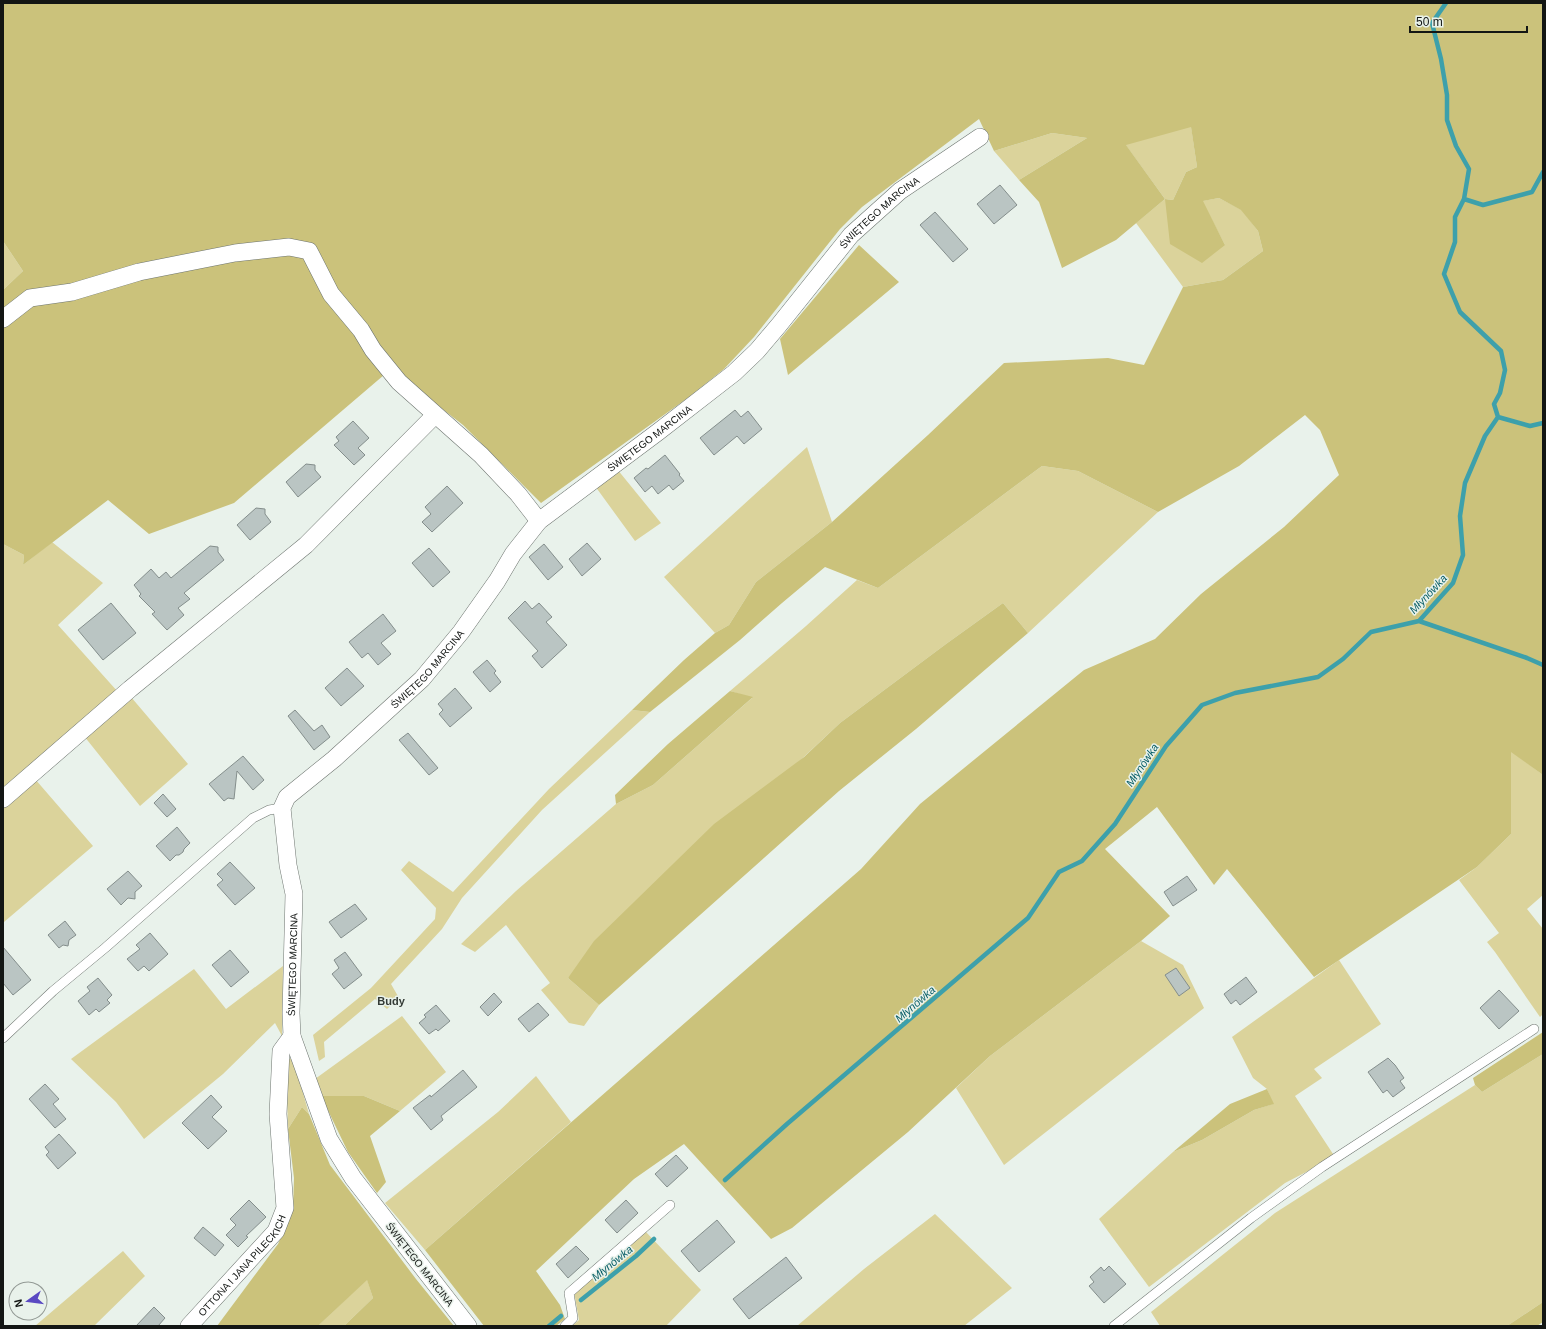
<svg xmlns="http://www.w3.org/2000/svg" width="1546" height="1329" viewBox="0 0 1546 1329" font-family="Helvetica,sans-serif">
<rect width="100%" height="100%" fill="#e9f2eb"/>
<path fill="#dbd39b" d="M 1191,126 L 1197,167 L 1186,172 L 1173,200 L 1165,199 L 1225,245 L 1202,201 L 1219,198 L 1242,210 L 1258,231 L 1263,251 L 1223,280 L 1183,287 L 1136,223 L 1165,199 L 1125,144 Z
M 1052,133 L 1087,138 L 1019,180 L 994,151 Z
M 3,241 L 23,271 L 3,290 Z
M 807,447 L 832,522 L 756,582 L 729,625 L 715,633 L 664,577 Z
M 1042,466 L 1078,471 L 1158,512 L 1028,633 L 1003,603 L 946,644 L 840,723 L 568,978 L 599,1005 L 584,1026 L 569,1023 L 541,990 L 550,983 L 506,925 L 475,952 L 461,944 L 516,891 L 616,804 L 653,785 L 752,698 L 730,691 L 806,626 L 857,580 L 878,588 Z
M 617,469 L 661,523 L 635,541 L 595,486 Z
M 52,542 L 103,583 L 58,625 L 118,692 L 3,788 L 3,544 L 24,555 L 23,565 Z
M 131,697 L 188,764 L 140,806 L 84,736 Z
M 632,710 L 650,712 L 542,810 L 462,898 L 442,929 L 391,984 L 399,998 L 387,1009 L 375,999 L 324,1042 L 325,1057 L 319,1061 L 313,1035 L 371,988 L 435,919 L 436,908 L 401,870 L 409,861 L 453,892 L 549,789 Z
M 1511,751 L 1543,775 L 1543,895 L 1527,909 L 1543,929 L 1543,1014 L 1540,1017 L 1495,952 L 1487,942 L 1499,933 L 1459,880 L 1477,867 L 1511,834 Z
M 35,779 L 93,846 L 4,922 L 3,921 L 3,805 Z
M 1141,941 L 1183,965 L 1204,1008 L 1004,1165 L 956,1088 L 990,1056 Z
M 1339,960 L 1381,1024 L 1314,1069 L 1322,1078 L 1295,1096 L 1335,1157 L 1285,1183 L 1149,1287 L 1099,1219 L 1173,1152 L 1202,1140 L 1254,1110 L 1273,1104 L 1267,1089 L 1253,1078 L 1232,1037 Z
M 283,966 L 282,1036 L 275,1023 L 223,1074 L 144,1139 L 116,1102 L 71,1059 L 194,969 L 226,1009 Z
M 402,1016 L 446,1072 L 400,1111 L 364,1096 L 321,1096 L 315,1079 Z
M 1543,1054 L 1543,1302 L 1507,1326 L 1160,1326 L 1151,1312 L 1275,1213 L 1475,1085 L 1482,1092 Z
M 293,1058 L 309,1114 L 302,1107 L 288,1129 L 286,1060 Z
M 536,1076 L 571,1122 L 425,1250 L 385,1203 L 498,1112 Z
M 935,1214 L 1012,1288 L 964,1326 L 797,1326 L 864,1269 Z
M 646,1232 L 701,1290 L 666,1326 L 572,1326 L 579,1320 L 574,1292 Z
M 123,1251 L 145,1276 L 94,1326 L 35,1326 Z
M 367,1279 L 373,1298 L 344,1326 L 318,1326 Z"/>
<path fill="#cbc27b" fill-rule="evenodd" d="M 3,3 L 1543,3 L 1543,775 L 1511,752 L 1511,834 L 1477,867 L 1314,977 L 1227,869 L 1214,885 L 1157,807 L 1105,849 L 1170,916 L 1141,941 L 990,1056 L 908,1132 L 792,1228 L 771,1239 L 684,1144 L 634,1179 L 536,1271 L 560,1305 L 565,1319 L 556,1326 L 484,1326 L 425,1250 L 861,869 L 920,804 L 1084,670 L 1155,639 L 1201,594 L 1284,527 L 1339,475 L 1320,430 L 1305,415 L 1239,466 L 1158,512 L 1078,471 L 1042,466 L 878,588 L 825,567 L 782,603 L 740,640 L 650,712 L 632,710 L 684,660 L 715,633 L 729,625 L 756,582 L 832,522 L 928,435 L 1004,363 L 1108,358 L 1144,365 L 1183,287 L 1223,280 L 1263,251 L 1258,231 L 1241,210 L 1219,198 L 1203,201 L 1225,245 L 1202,263 L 1170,244 L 1165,199 L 1116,240 L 1062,268 L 1039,202 L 1019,180 L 1087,138 L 1052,133 L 994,151 L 979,119 L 862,207 L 840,229 L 754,337 L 724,369 L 689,397 L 541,503 L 463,425 L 391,369 L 234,503 L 149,534 L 108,500 L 23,565 L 24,555 L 3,544 L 3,290 L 23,271 L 3,241 ZM 1191,127 L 1197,167 L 1186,172 L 1173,200 L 1165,199 L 1126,145 Z
M 859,245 L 899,282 L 788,375 L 780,339 Z
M 1003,603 L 1028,633 L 916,729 L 839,791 L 599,1005 L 568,978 L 594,941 L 714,824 L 804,757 L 840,723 L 946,644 Z
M 730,691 L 753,697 L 653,785 L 616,804 L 615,795 L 668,744 Z
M 1543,1032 L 1543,1054 L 1482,1092 L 1475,1085 L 1473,1078 Z
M 1267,1089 L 1274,1104 L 1254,1110 L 1202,1140 L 1173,1152 L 1230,1104 Z
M 321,1096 L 364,1096 L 400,1111 L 370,1136 L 386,1182 L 377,1193 L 348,1152 Z
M 302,1107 L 309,1114 L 330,1165 L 416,1279 L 454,1326 L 344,1326 L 373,1298 L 367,1280 L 318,1326 L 217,1326 L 278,1244 L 293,1210 L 294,1178 L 288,1129 Z
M 1543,1302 L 1543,1322 L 1537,1326 L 1507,1326 Z"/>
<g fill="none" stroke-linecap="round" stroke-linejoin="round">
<path stroke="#3da0ab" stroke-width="4.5" d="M 1446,3 L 1432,23 L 1441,59 L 1447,95 L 1447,120 L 1456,146 L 1469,169 L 1464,199
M 1498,417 L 1494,404 L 1500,393 L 1505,370 L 1501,351 L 1460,312 L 1444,274 L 1455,242 L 1455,217 L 1464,199 L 1483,205 L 1532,192 L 1543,172
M 1419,621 L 1527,658 L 1543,665
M 725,1180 L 787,1124 L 1028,918 L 1059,872 L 1082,861 L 1115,824 L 1166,746 L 1202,705 L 1235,693 L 1318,677 L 1343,659 L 1371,632 L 1419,621 L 1453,583 L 1463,555 L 1460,516 L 1465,483 L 1485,436 L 1498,417 L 1530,426 L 1543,423
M 581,1300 L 636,1256 L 654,1239
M 549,1326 L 561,1316"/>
</g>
<path fill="#bac5c3" stroke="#848e8c" d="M 1000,185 L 1017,205 L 994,224 L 977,204 Z
M 935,212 L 968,249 L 953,262 L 920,225 Z
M 735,410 L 741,417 L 748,411 L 762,429 L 744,444 L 737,436 L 714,455 L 700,438 Z
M 353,421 L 369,438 L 358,448 L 365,455 L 354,465 L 334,445 L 339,441 L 336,437 Z
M 665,455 L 680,474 L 679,475 L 684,481 L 673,490 L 669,485 L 658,494 L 652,486 L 645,492 L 634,478 L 646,468 L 648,469 Z
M 306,464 L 315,465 L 315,470 L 321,477 L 298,497 L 286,482 Z
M 447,486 L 463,503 L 432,532 L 422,522 L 431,514 L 425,507 Z
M 256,508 L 265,509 L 265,514 L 271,522 L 250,540 L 237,525 Z
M 587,543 L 601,559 L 582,576 L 569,559 Z
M 544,544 L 563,567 L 548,580 L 529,557 Z
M 210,546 L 218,547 L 218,552 L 224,560 L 184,593 L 190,599 L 178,608 L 184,615 L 167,630 L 152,614 L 155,612 L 139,596 L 141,594 L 134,585 L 151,569 L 159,578 L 166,572 L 171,578 Z
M 429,548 L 450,572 L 433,587 L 412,563 Z
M 525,601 L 532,609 L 539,603 L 552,617 L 546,622 L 567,645 L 542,668 L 532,656 L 538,651 L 508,618 Z
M 111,603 L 136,633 L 103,660 L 78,630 Z
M 383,614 L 396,631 L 381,643 L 391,654 L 378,665 L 368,653 L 362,658 L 349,642 Z
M 487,660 L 496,671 L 494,673 L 501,682 L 490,692 L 473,672 Z
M 347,668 L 364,686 L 341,706 L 325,688 Z
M 455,688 L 472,708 L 450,727 L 439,714 L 443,710 L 438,704 Z
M 295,710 L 314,731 L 322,725 L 330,737 L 314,750 L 288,716 Z
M 408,733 L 438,768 L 429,775 L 399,740 Z
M 243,756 L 264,780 L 253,790 L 237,771 L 234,799 L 228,798 L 224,801 L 209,784 Z
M 163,794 L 176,809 L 167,817 L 154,803 Z
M 177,827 L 190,843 L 184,849 L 183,852 L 179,855 L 176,855 L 170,861 L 156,846 Z
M 230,862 L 255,888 L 235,905 L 217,885 L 223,880 L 217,874 Z
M 128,871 L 142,886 L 135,892 L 135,899 L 128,898 L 121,905 L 107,889 Z
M 1187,876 L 1197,890 L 1173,906 L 1164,892 Z
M 355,904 L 367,919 L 341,938 L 329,922 Z
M 65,921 L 76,935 L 69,940 L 68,946 L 63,945 L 59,948 L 48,935 Z
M 150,933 L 168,954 L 149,971 L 144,966 L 138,971 L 127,959 L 140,949 L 136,945 Z
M 3,947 L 31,980 L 13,995 L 3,983 Z
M 230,950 L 249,972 L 231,987 L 212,965 Z
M 345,952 L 362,975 L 344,989 L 332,974 L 339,968 L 334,960 Z
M 1176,968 L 1190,988 L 1179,996 L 1165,975 Z
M 1246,977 L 1257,992 L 1240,1005 L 1236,1000 L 1231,1004 L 1224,994 Z
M 98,978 L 112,995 L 107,1000 L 110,1003 L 99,1012 L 96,1009 L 89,1015 L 78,1001 L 90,991 L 87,987 Z
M 1499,990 L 1519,1011 L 1499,1029 L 1480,1008 Z
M 494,993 L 502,1002 L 488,1016 L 480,1007 Z
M 538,1003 L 549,1015 L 529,1032 L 518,1019 Z
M 436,1005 L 450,1021 L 438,1031 L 436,1029 L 429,1034 L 419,1023 L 426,1017 L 424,1015 Z
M 1388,1058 L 1395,1065 L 1404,1078 L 1400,1081 L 1405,1088 L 1393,1097 L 1387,1090 L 1383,1093 L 1368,1072 Z
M 463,1070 L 477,1087 L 441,1116 L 443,1120 L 431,1130 L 413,1108 L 430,1095 L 431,1097 Z
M 45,1084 L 59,1099 L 53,1104 L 66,1119 L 55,1128 L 29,1099 Z
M 211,1095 L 222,1107 L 212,1117 L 227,1131 L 208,1149 L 182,1123 Z
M 59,1134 L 76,1153 L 58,1169 L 46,1155 L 49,1152 L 45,1147 Z
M 676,1155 L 688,1168 L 667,1187 L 655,1174 Z
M 249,1200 L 266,1217 L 246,1236 L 248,1237 L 238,1247 L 226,1235 L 236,1225 L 230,1219 Z
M 626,1200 L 638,1213 L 617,1233 L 605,1220 Z
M 717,1220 L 735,1242 L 699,1272 L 681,1251 Z
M 203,1227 L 224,1245 L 215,1256 L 194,1238 Z
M 576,1246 L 589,1259 L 568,1278 L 556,1264 Z
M 786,1257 L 802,1278 L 749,1319 L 733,1299 Z
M 1109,1266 L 1126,1284 L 1104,1303 L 1089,1286 L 1094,1282 L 1090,1277 L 1101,1267 L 1104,1271 Z
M 154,1307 L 165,1318 L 158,1326 L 136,1326 Z"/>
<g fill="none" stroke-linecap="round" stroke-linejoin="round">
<defs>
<path id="lane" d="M 3,1038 L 53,991 L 105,948 L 253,818 L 269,810 L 282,808
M 565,1326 L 573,1318 L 569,1293 L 670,1205
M 1114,1326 L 1251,1218 L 1322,1167 L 1534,1029"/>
<g id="street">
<path d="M 3,319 L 30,298 L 72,292 L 139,272 L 235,253 L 289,247 L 309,251 L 331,294 L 361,330 L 373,350 L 399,382 L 481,455 L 518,494 L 539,521"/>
<path d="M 3,799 L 130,689 L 306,545 L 435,415"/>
<path id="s1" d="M 189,1326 L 276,1231 L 285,1208 L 278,1114 L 281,1051 L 292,1036"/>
<path id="s2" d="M 468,1326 L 353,1178 L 329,1139 L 292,1036 L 291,1013 L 294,894 L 288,865 L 282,808 L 287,797 L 334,759 L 422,679 L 461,632 L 497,581 L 513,554 L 539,521 L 658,432 L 734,373 L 757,351 L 779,325 L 851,235 L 900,191 L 980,137"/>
</g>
</defs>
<use href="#lane" stroke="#6e7570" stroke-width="10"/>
<use href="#street" stroke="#6e7570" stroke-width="18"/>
<use href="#lane" stroke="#fff" stroke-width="9"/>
<use href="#street" stroke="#fff" stroke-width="17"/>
</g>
<g text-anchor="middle" stroke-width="3" stroke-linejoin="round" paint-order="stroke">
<g font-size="10" fill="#131614" stroke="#e9f2eb">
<text dy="4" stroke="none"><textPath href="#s2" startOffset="1422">ŚWIĘTEGO MARCINA</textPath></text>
<text dy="4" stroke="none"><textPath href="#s2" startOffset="1098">ŚWIĘTEGO MARCINA</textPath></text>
<text dy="4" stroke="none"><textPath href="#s2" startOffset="774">ŚWIĘTEGO MARCINA</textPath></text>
<text dy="4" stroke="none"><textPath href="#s2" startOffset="414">ŚWIĘTEGO MARCINA</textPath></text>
<text dy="4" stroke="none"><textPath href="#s1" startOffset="81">OTTONA I JANA PILECKICH</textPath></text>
<text transform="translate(420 1264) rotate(52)" y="4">ŚWIĘTEGO MARCINA</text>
</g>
<g font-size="11" font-style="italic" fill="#095e67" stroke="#e9f2eb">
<text transform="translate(1428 594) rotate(-47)" y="4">Młynówka</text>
<text transform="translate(1142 765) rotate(-56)" y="4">Młynówka</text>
<text transform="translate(915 1004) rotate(-41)" y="4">Młynówka</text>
<text transform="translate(612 1263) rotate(-39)" y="4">Młynówka</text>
</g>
<g font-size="11" font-weight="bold" fill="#343b36" stroke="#e9f2eb">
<text x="391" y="1005">Budy</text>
</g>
</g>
<rect width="1546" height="1329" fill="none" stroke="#131614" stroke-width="8"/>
<g transform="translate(28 1301) rotate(256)"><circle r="19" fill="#e9f2eb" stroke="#939a95"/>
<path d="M0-3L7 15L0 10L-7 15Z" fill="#5a49c2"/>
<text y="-6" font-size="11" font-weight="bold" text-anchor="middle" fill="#131614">N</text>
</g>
<path d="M1410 26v6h117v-6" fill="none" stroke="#131614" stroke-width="2"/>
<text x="1416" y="26" font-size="12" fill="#131614" stroke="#e9f2eb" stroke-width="3" paint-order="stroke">50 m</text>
</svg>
